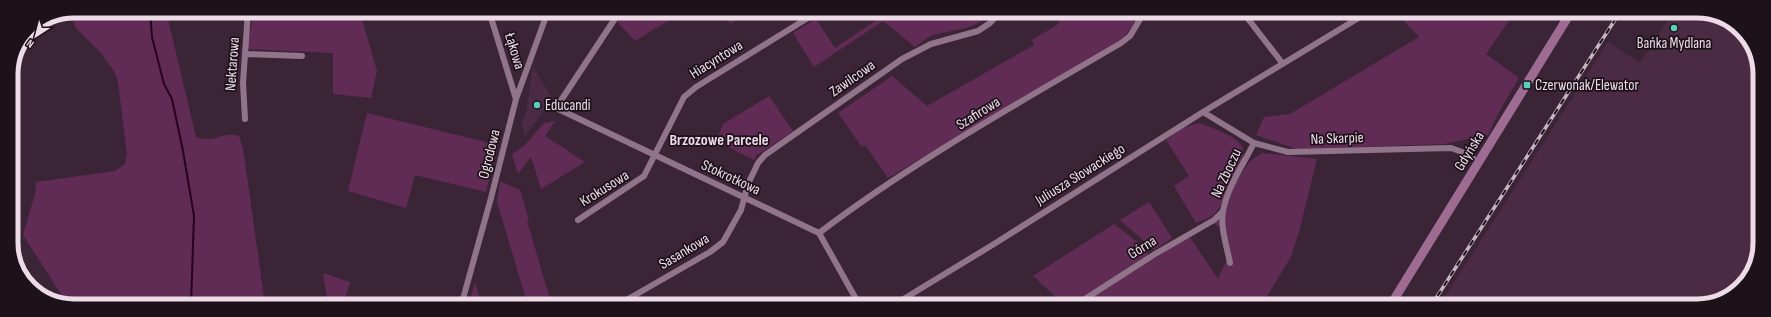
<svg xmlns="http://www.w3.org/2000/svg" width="1771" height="317" viewBox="0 0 1771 317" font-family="'Sofia Sans Condensed',sans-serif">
<rect width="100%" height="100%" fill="#3c2437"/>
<path fill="#4a2b43" d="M 1673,12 L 1705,12 L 1741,29 L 1759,62 L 1759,251 L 1739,290 L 1697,306 L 1439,306 L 1608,42 L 1640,63 Z
M 533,66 L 552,98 L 525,137 L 521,124 L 526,113 Z"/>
<path fill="#602c55" d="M 74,11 L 90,11 L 91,18 L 158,17 L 157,11 L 166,11 L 196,137 C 215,144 220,131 239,136 L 243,148 L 265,305 L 68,305 L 23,235 L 35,194 L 36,182 L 115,171 L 125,164 L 127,154 L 118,82 L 114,71 L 101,53 L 76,28 L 70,13 Z
M 611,11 L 684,11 L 635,41 L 620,25 Z
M 722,11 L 750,11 L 730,24 Z
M 870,11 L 993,11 C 976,30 956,29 933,35 C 927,37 921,43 915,47 L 883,21 L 814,67 L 793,33 L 816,19 L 835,48 L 878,19 Z
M 1053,11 L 1059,11 L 1063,17 L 1068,19 L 1081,11 L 1142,11 L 1128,32 L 1120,40 L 888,178 L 865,145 L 862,147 L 838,113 L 892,76 L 927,106 L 1034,45 L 1032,40 L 1057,25 L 1059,21 Z
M 1394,11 L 1509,12 L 1508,22 L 1486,54 L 1519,78 L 1500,110 L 1488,135 L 1444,144 L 1297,149 L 1256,135 L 1264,117 L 1290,114 L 1419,37 Z
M 253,15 L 362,19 L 377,71 L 371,98 L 333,94 L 333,53 L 247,49 Z
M 769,96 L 793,131 L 756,156 L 754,160 L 716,141 L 723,124 Z
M 367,113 L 498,145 L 486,192 L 415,175 L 406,208 L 348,191 Z
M 555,121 L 545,136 L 585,162 L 541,189 L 531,157 L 518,174 L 512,154 L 525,145 L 544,123 Z
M 1199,123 C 1210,127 1236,136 1242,146 C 1249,160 1225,205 1213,215 C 1209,219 1202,220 1196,223 L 1174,186 L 1189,176 L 1166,140 L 1183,128 Z
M 1262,153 L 1317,159 L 1299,232 L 1291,257 L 1261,306 L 1078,306 L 1189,236 L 1218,279 L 1227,259 L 1221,227 L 1214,224 L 1228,204 L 1235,184 L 1249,162 Z
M 500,181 L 520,190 L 529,220 L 527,221 L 552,306 L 528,306 L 497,202 Z
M 1149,202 L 1172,238 L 1154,250 L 1120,220 Z
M 1114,224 L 1148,250 L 1147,256 L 1070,306 L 1066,306 L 1033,276 Z
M 323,273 L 350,282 L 343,306 L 328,306 Z
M 475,282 L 482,306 L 468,306 Z"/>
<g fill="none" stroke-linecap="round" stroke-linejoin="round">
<path stroke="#280121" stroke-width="2" d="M 150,11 L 152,37 L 164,84 L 172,99 L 183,151 L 194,216 L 191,305"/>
<path stroke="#917489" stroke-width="6" d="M 489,11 L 516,99
M 620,11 L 556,108 L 819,233 L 860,306
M 1242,11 L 1283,64
M 246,54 L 302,56
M 1203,112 L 1254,143 L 1288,152 L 1451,148 L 1462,152 L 1479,162
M 245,119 L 243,83 L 248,11
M 578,220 L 644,176 L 684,97 L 696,87 L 819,11
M 819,233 C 914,161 1019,103 1121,43 L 1130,36 L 1145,11
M 1230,263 C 1227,247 1220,227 1223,211 C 1228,186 1243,165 1254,143
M 461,306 L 491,198 L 516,99 L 548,11
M 616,306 L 710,252 L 723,242 L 741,210 L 748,184 L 758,163 L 765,155 L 902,59 L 931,44 L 978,31 L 990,23 L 1001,11
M 892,306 L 994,244 L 1203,112 L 1370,11
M 1074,306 L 1155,254 L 1214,220 L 1223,211"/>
<path stroke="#9e6b93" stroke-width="9" d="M 1390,306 L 1571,12"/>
<defs>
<path id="rail" d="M 1431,306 L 1620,12"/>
</defs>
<use href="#rail" stroke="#c6b4c1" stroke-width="3.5"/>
<use href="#rail" stroke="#1d111a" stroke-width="2" stroke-dasharray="6" stroke-linecap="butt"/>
</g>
<g fill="#5bcebb" stroke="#1d111a" stroke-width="1.5">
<circle cx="1674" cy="28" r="4"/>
<rect x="1523" y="81" width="8" height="8" rx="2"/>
<circle cx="537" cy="105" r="4"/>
</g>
<g text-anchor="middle" stroke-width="3.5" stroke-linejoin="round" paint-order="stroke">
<g font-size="15" fill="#eddce8" stroke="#1d111a" text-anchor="start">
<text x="1674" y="48" text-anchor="middle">Bańka Mydlana</text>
<text x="1535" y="90">Czerwonak/Elewator</text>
<text x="545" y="110">Educandi</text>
</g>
<g font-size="15" fill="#eddce8" stroke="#1d111a">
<text transform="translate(515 51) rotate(73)" y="5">Łąkowa</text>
<text transform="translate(716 59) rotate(-32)" y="5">Hiacyntowa</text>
<text transform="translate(232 64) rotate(-86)" y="5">Nektarowa</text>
<text transform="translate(852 78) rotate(-35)" y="5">Zawilcowa</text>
<text transform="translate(978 113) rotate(-32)" y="5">Szafirowa</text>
<text transform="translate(1337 138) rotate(-2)" y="5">Na Skarpie</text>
<text transform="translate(1469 151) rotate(-58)" y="5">Gdyńska</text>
<text transform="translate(489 154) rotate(-76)" y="5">Ogrodowa</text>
<text transform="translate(1226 173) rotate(-65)" y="5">Na Zboczu</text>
<text transform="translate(1080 174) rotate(-32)" y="5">Juliusza Słowackiego</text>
<text transform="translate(731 177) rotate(25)" y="5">Stokrotkowa</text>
<text transform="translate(604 188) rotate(-32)" y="5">Krokusowa</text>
<text transform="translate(1142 247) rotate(-32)" y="5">Górna</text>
<text transform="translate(684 251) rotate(-31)" y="5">Sasankowa</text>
</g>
<g font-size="16" font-weight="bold" fill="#eddce8" stroke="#1d111a">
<text x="719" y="145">Brzozowe Parcele</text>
</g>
</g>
<path d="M0 0H1771V317H0ZM74 18H1697A56 56 0 0 1 1753 74V243A56 56 0 0 1 1697 299H74A56 56 0 0 1 18 243V74A56 56 0 0 1 74 18Z" fill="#1d111a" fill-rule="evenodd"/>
<path fill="none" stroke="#eddce8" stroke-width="5" d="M74 18H1697A56 56 0 0 1 1753 74V243A56 56 0 0 1 1697 299H74A56 56 0 0 1 18 243V74A56 56 0 0 1 74 18Z"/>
<g transform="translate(36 36) rotate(216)" stroke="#1d111a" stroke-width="3" paint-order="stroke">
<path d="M0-3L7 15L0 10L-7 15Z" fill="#eddce8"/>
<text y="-6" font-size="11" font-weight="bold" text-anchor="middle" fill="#eddce8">N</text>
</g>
</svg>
